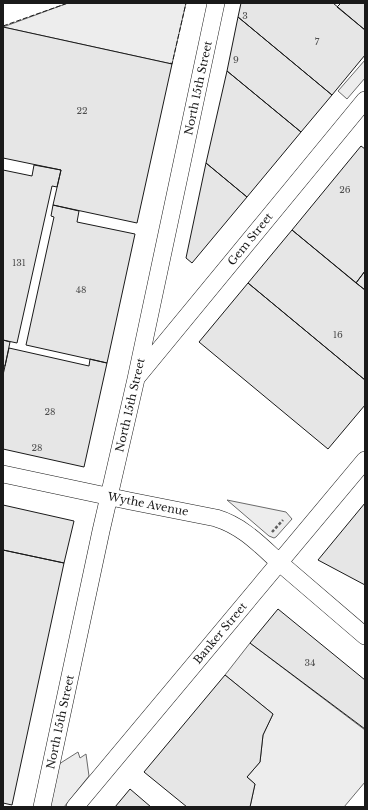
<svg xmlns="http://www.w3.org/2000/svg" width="368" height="810" viewBox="0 0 368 810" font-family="'Libre Baskerville',serif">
<rect width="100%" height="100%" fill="#fff"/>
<path fill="#ededed" stroke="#6a6a6a" d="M 68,3 L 186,3 L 172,64 L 3,27 Z
M 365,60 L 365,78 L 347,99 L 338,91 Z
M 227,500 L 286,512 L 292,519 L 276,537 L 274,538 L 269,536 Z
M 250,643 L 365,730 L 365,782 L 344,807 L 250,807 L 255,784 L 247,777 L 260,762 L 263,735 L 273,714 L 225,675 Z
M 78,752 L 80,758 L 86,754 L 89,776 L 64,807 L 50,807 L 59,764 Z"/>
<path fill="#e6e6e6" stroke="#1a1a1a" d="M 241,3 L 333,3 L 365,30 L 365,55 L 332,95 L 238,17 Z
M 341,3 L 365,3 L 365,30 L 337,7 Z
M 238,17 L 332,95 L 301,132 L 227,71 Z
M 3,27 L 172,64 L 137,223 L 53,205 L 61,170 L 3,158 Z
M 227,71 L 301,132 L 247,197 L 206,163 Z
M 361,146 L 365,149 L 365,271 L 356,283 L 292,230 Z
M 206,163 L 247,197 L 192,263 L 186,258 Z
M 34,165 L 61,170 L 57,187 L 52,186 L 17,343 L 3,340 L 3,170 L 32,176 Z
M 53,205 L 79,211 L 77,222 L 135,234 L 107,363 L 26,345 L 54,217 L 51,216 Z
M 292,230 L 365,290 L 365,380 L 248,283 Z
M 365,271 L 365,290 L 356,283 Z
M 248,283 L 365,380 L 365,405 L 328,449 L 199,342 Z
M 3,340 L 10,342 L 5,366 L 3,366 Z
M 9,348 L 89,366 L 90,359 L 107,363 L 84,467 L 3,449 L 3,375 Z
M 365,503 L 365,585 L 318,560 Z
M 3,505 L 74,521 L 64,563 L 3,550 Z
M 3,550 L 64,563 L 12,805 L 3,803 Z
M 278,609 L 365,680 L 365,729 L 250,643 Z
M 225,675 L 273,714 L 263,735 L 260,762 L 247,777 L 255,784 L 250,807 L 187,807 L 144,772 Z
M 130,789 L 151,807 L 115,807 Z"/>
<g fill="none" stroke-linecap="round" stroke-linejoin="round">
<defs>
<path id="minor" d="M 137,377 L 365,100
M 3,474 L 130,501 L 216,518 C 243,526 261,546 281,564 C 309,588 337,612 365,636
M 42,807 L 101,531 L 136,379 L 216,3
M 75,807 L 365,460"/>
</defs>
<use href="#minor" stroke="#1a1a1a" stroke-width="18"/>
<path stroke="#5f5f5f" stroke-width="2.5" stroke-dasharray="3 2" stroke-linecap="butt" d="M 272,532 L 283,520"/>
<use href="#minor" stroke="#fff" stroke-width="17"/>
<path stroke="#1a1a1a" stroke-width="1" stroke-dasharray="5 2" stroke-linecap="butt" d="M 3,26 L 68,3
M 170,63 L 172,64 L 186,3"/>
</g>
<g text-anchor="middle" stroke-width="3" stroke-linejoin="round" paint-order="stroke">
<g font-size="9" fill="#4d4d4d">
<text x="245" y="19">3</text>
<text x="317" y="45">7</text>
<text x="236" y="63">9</text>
<text x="82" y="114">22</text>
<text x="345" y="193">26</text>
<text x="19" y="266">131</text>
<text x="81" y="293">48</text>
<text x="338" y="338">16</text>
<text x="50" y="415">28</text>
<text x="37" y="451">28</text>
<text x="310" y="666">34</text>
</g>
<g font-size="11" fill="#1a1a1a" stroke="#fff">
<text transform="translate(198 88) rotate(-78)" y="4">North 15th Street</text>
<text transform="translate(250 239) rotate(-51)" y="4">Gem Street</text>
<text transform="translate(130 405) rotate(-77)" y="4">North 15th Street</text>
<text transform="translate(148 504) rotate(11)" y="4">Wythe Avenue</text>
<text transform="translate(220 633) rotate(-50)" y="4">Banker Street</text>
<text transform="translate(60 722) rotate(-78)" y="4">North 15th Street</text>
</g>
</g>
<rect width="368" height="810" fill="none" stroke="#1a1a1a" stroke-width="8"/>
</svg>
